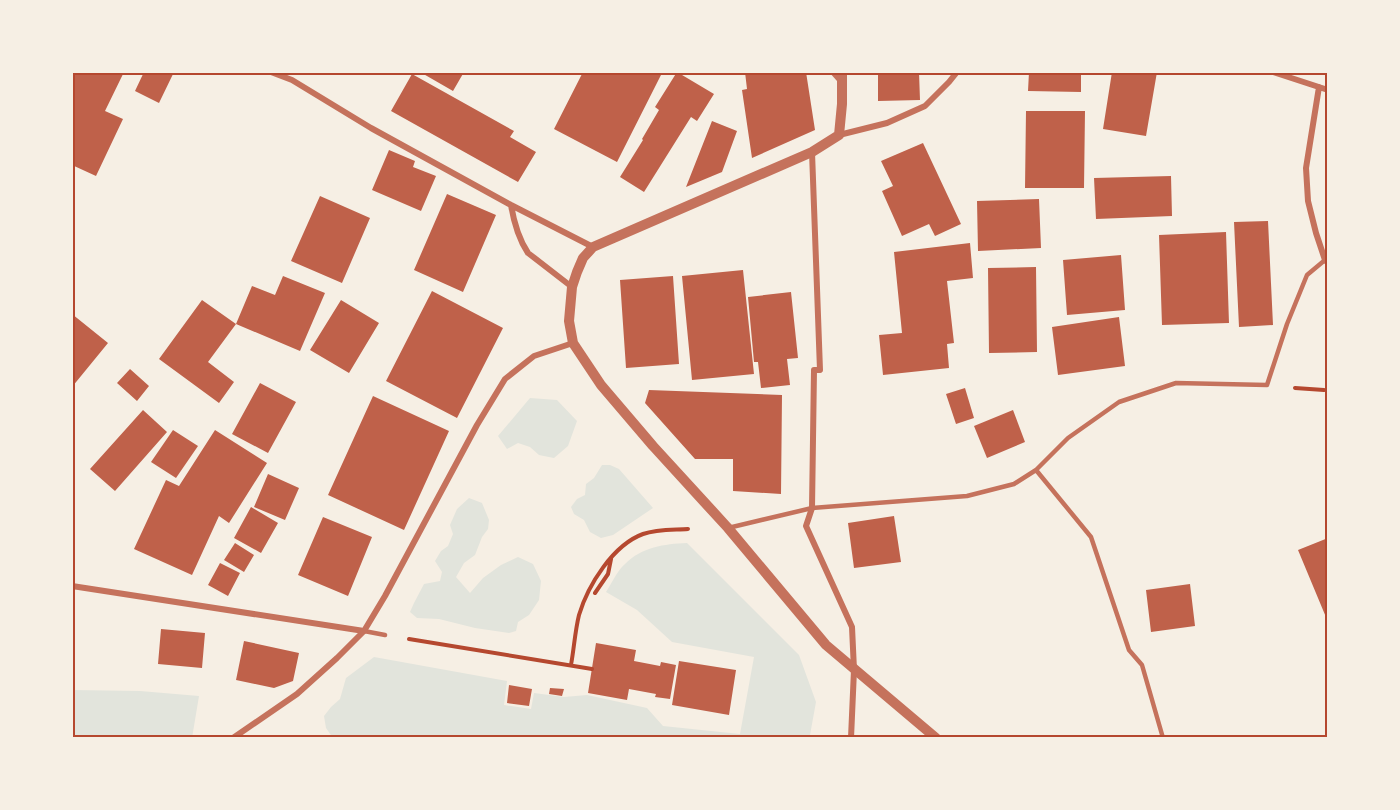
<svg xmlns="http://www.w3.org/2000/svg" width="1400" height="810" viewBox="0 0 1400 810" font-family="'Varela Round',sans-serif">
<rect width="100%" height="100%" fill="#f6efe4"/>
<path fill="#e2e4dc" d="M 530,398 L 557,400 L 577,421 L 568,446 L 554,458 L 539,455 L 530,447 L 518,443 L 507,449 L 498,436 Z
M 602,465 L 610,465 L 619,469 L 653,508 L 613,535 L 601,538 L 590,532 L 584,520 L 574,514 L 571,507 L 577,499 L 585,495 L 586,484 L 594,478 Z
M 469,498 L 482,503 L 489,520 L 488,529 L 482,537 L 475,555 L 464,563 L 456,577 L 470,593 L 483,578 L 501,565 L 518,557 L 533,564 L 541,581 L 539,600 L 529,615 L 518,622 L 516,631 L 509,633 L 475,628 L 439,619 L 417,618 L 410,612 L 414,603 L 424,584 L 440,581 L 442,572 L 435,561 L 441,551 L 448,546 L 453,534 L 450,525 L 457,509 Z
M 687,543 L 799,655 L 816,702 L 810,735 L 808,738 L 333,738 L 326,728 L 324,716 L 331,707 L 340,699 L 346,678 L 374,657 L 507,681 L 504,705 L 531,709 L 534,693 L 564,697 L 587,695 L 647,708 L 663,726 L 740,734 L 754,657 L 672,642 L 637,610 L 606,592 C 612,583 617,571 625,564 C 642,547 664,544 687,543 Z
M 72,690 L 140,691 L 199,696 L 192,738 L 72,738 Z"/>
<path fill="#bf614a" d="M 72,72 L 124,72 L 105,111 L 123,119 L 96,176 L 72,165 Z
M 144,72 L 174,72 L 159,103 L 135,91 Z
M 420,72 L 464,72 L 453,91 Z
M 583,72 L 662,73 L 617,162 L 554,129 Z
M 677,72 L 714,94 L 697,121 L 691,117 L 644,192 L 620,177 L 643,140 L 642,139 L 659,110 L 655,107 Z
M 745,72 L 806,72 L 815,130 L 752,158 L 742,90 L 747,89 Z
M 878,72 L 919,72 L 920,100 L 878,101 Z
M 1029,72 L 1081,72 L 1081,92 L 1028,91 Z
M 1112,72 L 1157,72 L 1146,136 L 1103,129 Z
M 412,74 L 514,131 L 510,137 L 536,152 L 518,182 L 391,111 Z
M 1026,111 L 1085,111 L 1084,188 L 1025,188 Z
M 712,121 L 737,131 L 722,172 L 686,187 Z
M 923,143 L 961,224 L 935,236 L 929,224 L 902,236 L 882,191 L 893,186 L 881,161 Z
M 389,150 L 415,161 L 413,167 L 436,176 L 421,211 L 372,190 Z
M 1171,176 L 1172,216 L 1096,219 L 1094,178 Z
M 447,194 L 496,215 L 463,292 L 414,270 Z
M 320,196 L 370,218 L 342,283 L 291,261 Z
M 1039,199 L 1041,248 L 978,251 L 977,201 Z
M 1268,221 L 1273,325 L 1239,327 L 1234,222 Z
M 1226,232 L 1229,323 L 1162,325 L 1159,235 Z
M 970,243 L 973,278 L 947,281 L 954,343 L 947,344 L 949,368 L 883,375 L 879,335 L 902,333 L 894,252 Z
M 1121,255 L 1125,310 L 1067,315 L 1063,260 Z
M 1036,267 L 1037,352 L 989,353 L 988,268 Z
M 743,270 L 754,374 L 692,380 L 682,276 Z
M 283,276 L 325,293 L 300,351 L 236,324 L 252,286 L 275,295 Z
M 673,276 L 679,364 L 626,368 L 620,280 Z
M 432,291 L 503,328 L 457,418 L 386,381 Z
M 791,292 L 798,358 L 787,359 L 790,385 L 761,388 L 758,362 L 754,362 L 748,297 Z
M 202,300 L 236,324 L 208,362 L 234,382 L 219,403 L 159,359 Z
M 341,300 L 379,323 L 349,373 L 310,350 Z
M 72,314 L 108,343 L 72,387 Z
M 1119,317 L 1125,366 L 1058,375 L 1052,327 Z
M 130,369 L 149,386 L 137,401 L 117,383 Z
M 260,383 L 296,402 L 268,453 L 232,434 Z
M 965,388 L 974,418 L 956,424 L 946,394 Z
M 649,390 L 782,395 L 781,494 L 733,491 L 733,459 L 695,459 L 645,403 Z
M 373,396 L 449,431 L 404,530 L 328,495 Z
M 143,410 L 167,432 L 115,491 L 90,469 Z
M 1013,410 L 1025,442 L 987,458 L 974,426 Z
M 173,430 L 198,446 L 176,478 L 151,462 Z
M 215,430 L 267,463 L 229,523 L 219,516 L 192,575 L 134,549 L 166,480 L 179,486 Z
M 268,474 L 299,488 L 285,520 L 254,507 Z
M 251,507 L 278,523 L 261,553 L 234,538 Z
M 894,516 L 901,562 L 854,568 L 848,523 Z
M 323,517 L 372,537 L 348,596 L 298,575 Z
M 1328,538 L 1328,622 L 1298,550 Z
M 235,543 L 254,555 L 244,572 L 224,560 Z
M 220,563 L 240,573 L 228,596 L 208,585 Z
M 1190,584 L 1195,626 L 1151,632 L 1146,590 Z
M 161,629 L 205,633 L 202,668 L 158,664 Z
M 244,641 L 299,653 L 293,681 L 274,688 L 236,680 Z
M 596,643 L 636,650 L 634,661 L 660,666 L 661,662 L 676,665 L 670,699 L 655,697 L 656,694 L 629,689 L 627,700 L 588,693 Z
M 679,661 L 736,670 L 729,715 L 672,705 Z
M 509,685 L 532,689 L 529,706 L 507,703 Z
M 550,688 L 564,689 L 562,696 L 549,694 Z"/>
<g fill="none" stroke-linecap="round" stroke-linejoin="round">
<path stroke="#b5482f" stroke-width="4" d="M 1295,388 L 1324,390
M 595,593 L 608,574 L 611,559
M 409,639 L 592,669
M 571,665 C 574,649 575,631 579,615 C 588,585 613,545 643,534 C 657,529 673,530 688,529"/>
<path stroke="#c5725c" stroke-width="4.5" d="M 832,72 L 840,81
M 1036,470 L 1068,438 L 1119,402 L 1176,383 L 1267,385 L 1287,324 L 1307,275 L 1325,260
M 728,528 L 812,508 L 967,496 L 1014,484 L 1036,470 L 1091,537 L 1129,650 L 1142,665 L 1163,738
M 364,631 L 385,635"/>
<path stroke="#c5725c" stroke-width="6" d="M 271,72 L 292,80 L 371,128 L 511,205 L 593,247
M 1273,72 L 1328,90
M 1319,87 L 1306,168 L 1308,201 L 1316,233 L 1325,260 L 1328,263
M 839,135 L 887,123 L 925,106 L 949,82 L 957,72
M 812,152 L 820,370 L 814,370 L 812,508 L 806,526 L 852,627 L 854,670 L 851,738
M 511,205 C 514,223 518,238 528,253 L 572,287
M 72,586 L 364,631
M 233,738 L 297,694 L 337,658 L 364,631 L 385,596 L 477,425 L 505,379 L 534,356 L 573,343"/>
<path stroke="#c5725c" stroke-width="10" d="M 842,72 L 842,104 L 839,135 L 812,152 L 593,247 L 583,258 L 577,272 L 572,287 L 569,321 L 573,343 L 601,385 L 653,446 L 728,528 L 826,645 L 936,738"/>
</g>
<rect width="1400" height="810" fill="none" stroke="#f6efe4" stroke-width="147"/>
<rect x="74" y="74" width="1252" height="662" fill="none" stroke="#b5482f" stroke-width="2"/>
</svg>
